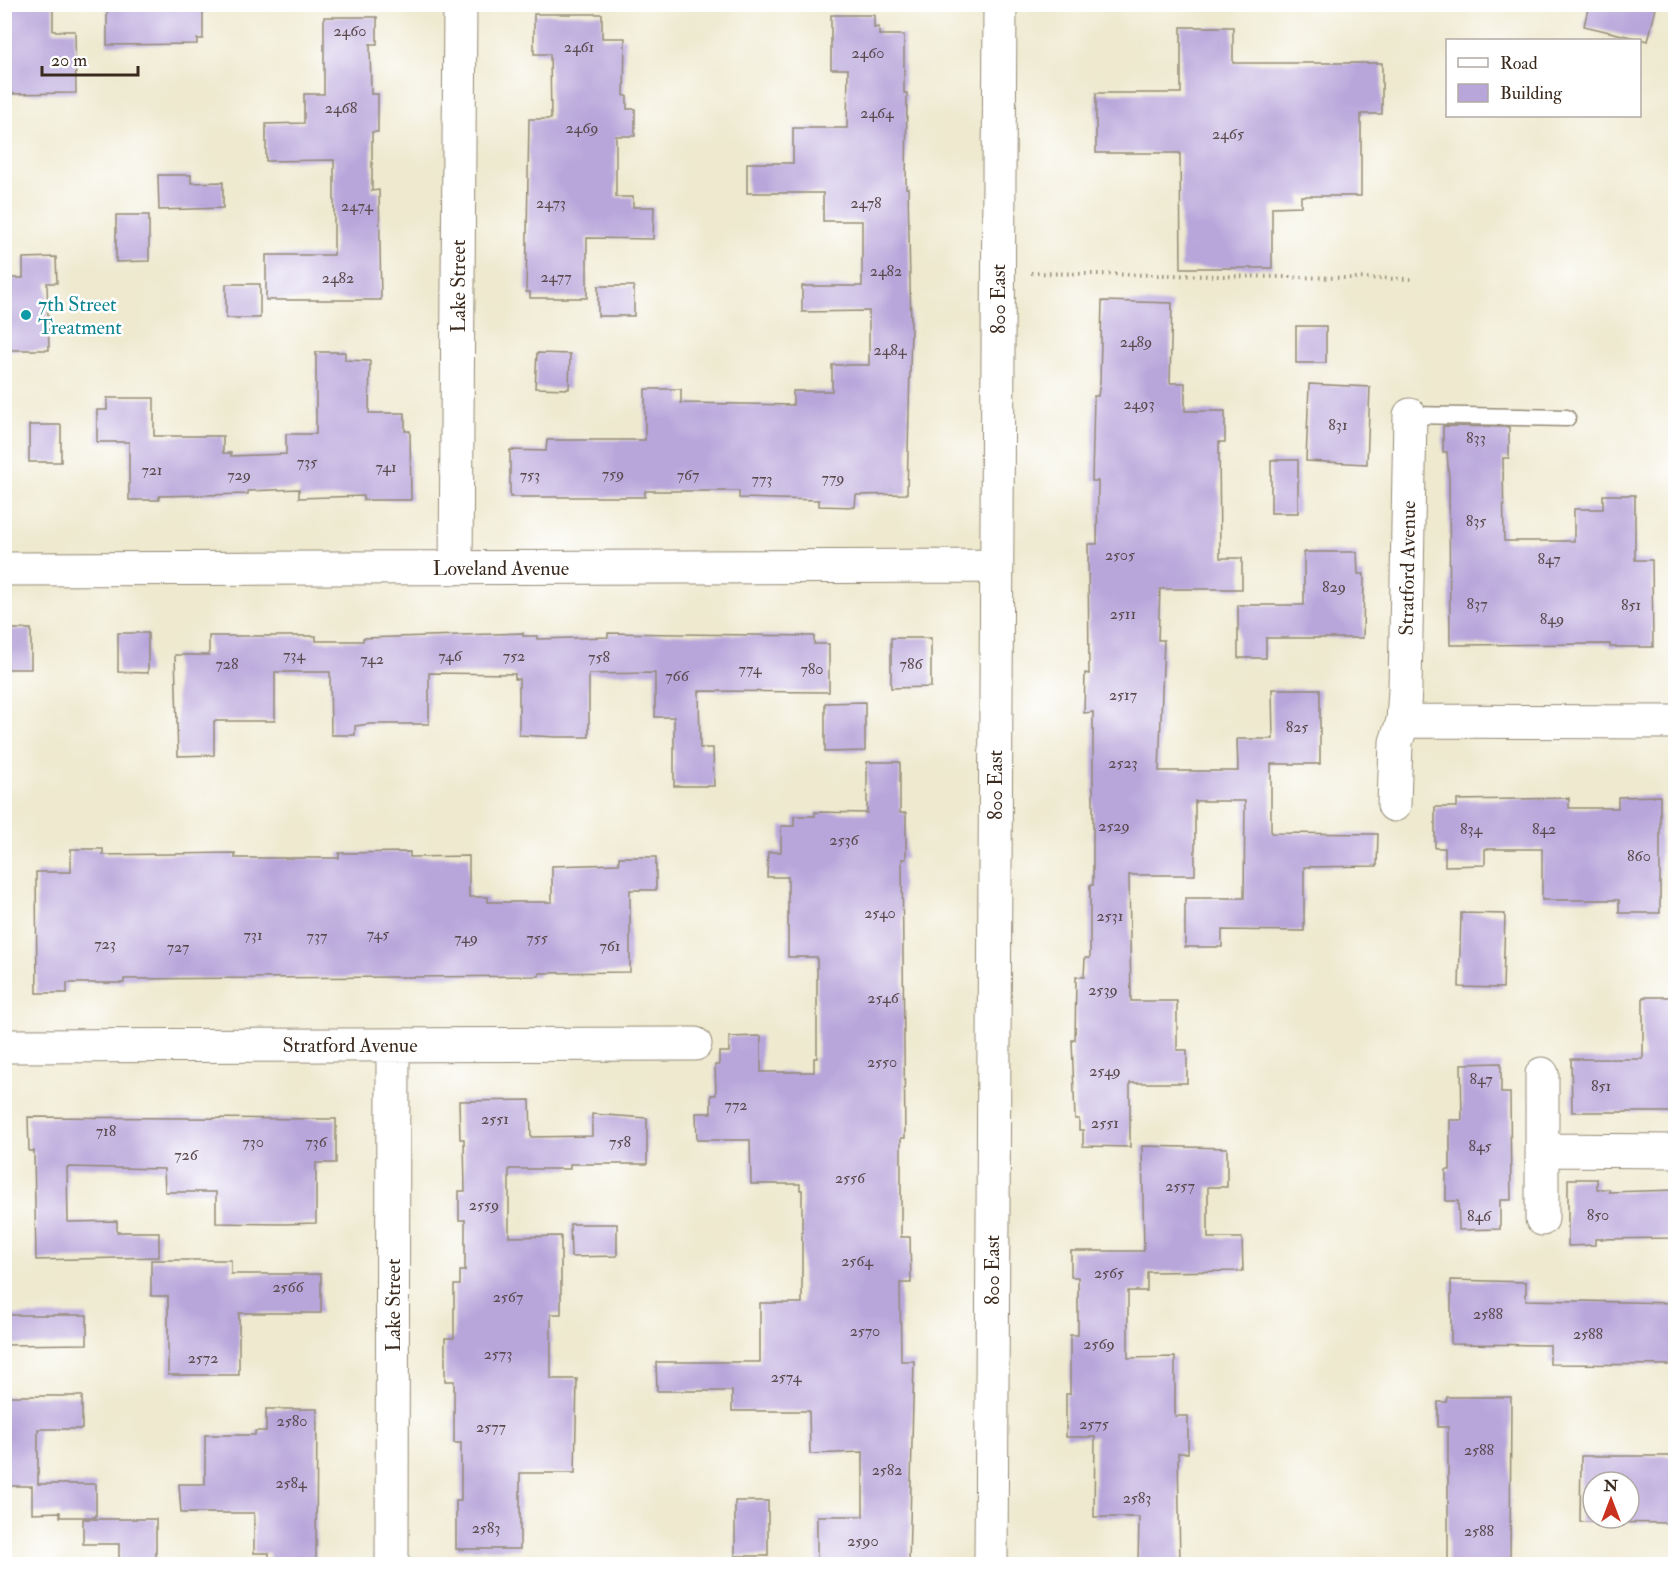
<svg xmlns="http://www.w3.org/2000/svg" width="1680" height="1569" viewBox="0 0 1680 1569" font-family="'IM FELL Double Pica',serif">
<rect width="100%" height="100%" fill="#fff"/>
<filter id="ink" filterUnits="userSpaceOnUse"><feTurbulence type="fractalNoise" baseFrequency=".0167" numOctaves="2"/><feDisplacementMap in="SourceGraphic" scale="12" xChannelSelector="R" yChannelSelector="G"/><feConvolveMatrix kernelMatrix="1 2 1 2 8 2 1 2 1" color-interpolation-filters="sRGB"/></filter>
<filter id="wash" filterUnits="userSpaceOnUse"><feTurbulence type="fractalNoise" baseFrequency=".008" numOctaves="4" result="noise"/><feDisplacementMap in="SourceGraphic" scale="24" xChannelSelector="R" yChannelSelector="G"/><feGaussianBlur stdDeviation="1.35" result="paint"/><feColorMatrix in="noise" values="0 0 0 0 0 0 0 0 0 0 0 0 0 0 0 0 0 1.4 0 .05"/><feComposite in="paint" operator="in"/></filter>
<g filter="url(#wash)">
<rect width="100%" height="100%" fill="#eee9cf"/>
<g id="blocks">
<path fill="#b8a5da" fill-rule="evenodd" d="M 4,4 L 53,4 L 53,31 L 75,31 L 76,93 L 4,94 Z
M 157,4 L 203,6 L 203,39 L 197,39 L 197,44 L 107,45 L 107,5 Z
M 1589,4 L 1657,4 L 1648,41 L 1584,26 Z
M 534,14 L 602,14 L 602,38 L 625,38 L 624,96 L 627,96 L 627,109 L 635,109 L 635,136 L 616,136 L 616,197 L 633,197 L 633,207 L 654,207 L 653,239 L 587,238 L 587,298 L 530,298 L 530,292 L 526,292 L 529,119 L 551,119 L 550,54 L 534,54 Z
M 831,15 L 874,15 L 874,28 L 879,27 L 879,35 L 904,35 L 904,93 L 907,93 L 906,188 L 908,188 L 911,328 L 907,494 L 856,495 L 855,507 L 819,506 L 819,500 L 739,498 L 739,491 L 645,491 L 645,497 L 510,497 L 510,450 L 546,451 L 547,440 L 645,440 L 645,389 L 681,389 L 681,403 L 793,405 L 793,391 L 832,391 L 832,365 L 869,365 L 869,311 L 802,312 L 802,286 L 862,286 L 862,221 L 823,221 L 823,193 L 747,193 L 747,163 L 793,163 L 793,128 L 847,128 L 848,69 L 831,69 Z
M 324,17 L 377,17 L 377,44 L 370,44 L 371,94 L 378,94 L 378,132 L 372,132 L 372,191 L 379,190 L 381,300 L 266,300 L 266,255 L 334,255 L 334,160 L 266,161 L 266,124 L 304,123 L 304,94 L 324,94 Z
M 1181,27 L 1233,27 L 1233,63 L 1382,63 L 1382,114 L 1361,114 L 1361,196 L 1301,196 L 1301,206 L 1272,207 L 1272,268 L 1181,268 L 1180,153 L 1096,153 L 1096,93 L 1181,93 Z
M 158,175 L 191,175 L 191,183 L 223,182 L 223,208 L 159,210 Z
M 116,215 L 149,215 L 149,261 L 116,262 Z
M 56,257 L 57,283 L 47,283 L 49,350 L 7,350 L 4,347 L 4,278 L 23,278 L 23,258 Z
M 226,284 L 260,284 L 260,318 L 226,318 Z
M 598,286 L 634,286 L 634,316 L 598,316 Z
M 1102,301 L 1172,303 L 1170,383 L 1185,383 L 1185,411 L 1225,411 L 1225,442 L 1219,442 L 1220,558 L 1242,558 L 1242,589 L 1160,589 L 1158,640 L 1164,640 L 1159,771 L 1238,771 L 1237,739 L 1273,739 L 1272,689 L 1320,689 L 1320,764 L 1271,764 L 1271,833 L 1378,834 L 1377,866 L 1304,867 L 1304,931 L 1222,930 L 1222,947 L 1185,947 L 1185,898 L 1244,898 L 1245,801 L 1195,801 L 1195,875 L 1129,875 L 1131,1001 L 1177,1001 L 1177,1050 L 1187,1050 L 1187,1083 L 1130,1083 L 1130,1147 L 1083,1146 L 1083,1130 L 1079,1130 L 1079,1119 L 1075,1119 L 1072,1040 L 1075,1040 L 1076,977 L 1084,977 L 1085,958 L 1090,958 L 1090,885 L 1093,885 L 1093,712 L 1084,713 L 1085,673 L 1089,674 L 1088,544 L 1097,544 L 1098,481 L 1092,481 L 1094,396 L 1098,396 L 1100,382 Z
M 1296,326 L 1326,326 L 1326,363 L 1296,363 Z
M 316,352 L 345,352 L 345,360 L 370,361 L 369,413 L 405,413 L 405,431 L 410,431 L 411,500 L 363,500 L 363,496 L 299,498 L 299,489 L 248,491 L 248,494 L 159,496 L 159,500 L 129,500 L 129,442 L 97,442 L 97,410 L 107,410 L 107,398 L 154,398 L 154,436 L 223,436 L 223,453 L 231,453 L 231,456 L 286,454 L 286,434 L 316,434 Z
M 537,353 L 570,354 L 569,389 L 535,388 Z
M 1309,384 L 1370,387 L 1367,464 L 1306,461 Z
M 29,425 L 61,425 L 61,462 L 29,462 Z
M 1443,426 L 1509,427 L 1509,458 L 1503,458 L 1504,541 L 1574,541 L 1574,509 L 1603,509 L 1603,495 L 1635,495 L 1635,560 L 1652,560 L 1653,647 L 1610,647 L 1610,644 L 1450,645 L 1449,480 L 1447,452 L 1443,452 Z
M 1271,460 L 1298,460 L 1298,513 L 1271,513 Z
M 1304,552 L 1357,552 L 1358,574 L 1364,574 L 1363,638 L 1266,638 L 1266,658 L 1238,658 L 1238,605 L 1304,605 Z
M 4,629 L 31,629 L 31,669 L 7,669 Z
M 118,633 L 148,633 L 148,673 L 118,672 Z
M 523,633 L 523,636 L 537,636 L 537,639 L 608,637 L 608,633 L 814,636 L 814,644 L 829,644 L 829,692 L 699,691 L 700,748 L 713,748 L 714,786 L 674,786 L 674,717 L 655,717 L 655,673 L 589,674 L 589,737 L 556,737 L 519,735 L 519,679 L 515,679 L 515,674 L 429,673 L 429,724 L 370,724 L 355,726 L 355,735 L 331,735 L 330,672 L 275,672 L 275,721 L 214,721 L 214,755 L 178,756 L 175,655 L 209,655 L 209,636 L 316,636 L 316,641 L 363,641 L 363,638 Z
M 891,638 L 931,638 L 931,687 L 891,688 Z
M 865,702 L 865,751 L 825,752 L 825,703 Z
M 867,762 L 900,762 L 900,813 L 906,813 L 906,859 L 902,859 L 905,1138 L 901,1138 L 901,1237 L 910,1237 L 911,1283 L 900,1283 L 901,1361 L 914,1361 L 909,1564 L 817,1564 L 817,1516 L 863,1516 L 863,1452 L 810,1454 L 809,1411 L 732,1411 L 732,1391 L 657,1391 L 656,1362 L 760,1362 L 760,1303 L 802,1303 L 802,1190 L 800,1190 L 800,1184 L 751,1184 L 750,1140 L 697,1140 L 696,1113 L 711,1113 L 711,1095 L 716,1095 L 715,1065 L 719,1065 L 719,1052 L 729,1052 L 729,1037 L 761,1036 L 761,1072 L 814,1072 L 814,1058 L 817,1058 L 817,957 L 788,957 L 788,877 L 767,877 L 768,852 L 781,852 L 781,826 L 794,826 L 794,816 L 815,816 L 815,812 L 867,813 Z
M 1660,796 L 1660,913 L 1619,913 L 1619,900 L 1542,900 L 1542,849 L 1485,849 L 1485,865 L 1445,866 L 1445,848 L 1435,848 L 1435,807 L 1457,807 L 1457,800 L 1569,798 L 1569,808 L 1618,808 L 1618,797 Z
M 71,849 L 103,849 L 103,855 L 235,853 L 235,858 L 339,858 L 339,853 L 410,852 L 410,857 L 469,856 L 469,897 L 488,897 L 488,902 L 552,902 L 552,866 L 619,864 L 619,857 L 656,857 L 656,890 L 630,890 L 630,972 L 539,973 L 539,976 L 124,979 L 124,983 L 67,983 L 67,993 L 37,993 L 36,872 L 71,872 Z
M 1461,913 L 1505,914 L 1503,988 L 1459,987 Z
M 1643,997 L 1676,997 L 1676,1112 L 1572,1112 L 1571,1059 L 1643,1059 Z
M 1501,1063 L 1501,1093 L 1510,1093 L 1511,1200 L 1500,1200 L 1500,1229 L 1459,1230 L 1458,1201 L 1446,1201 L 1446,1170 L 1450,1170 L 1450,1120 L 1462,1120 L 1461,1064 Z
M 530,1100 L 531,1137 L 592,1136 L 592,1114 L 647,1118 L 647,1164 L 570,1164 L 570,1169 L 509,1169 L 509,1237 L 561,1236 L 561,1314 L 551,1314 L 551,1379 L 577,1379 L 575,1473 L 520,1473 L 520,1549 L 456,1549 L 456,1501 L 461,1501 L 461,1443 L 454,1443 L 454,1381 L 445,1381 L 445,1338 L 454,1338 L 454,1285 L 460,1285 L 460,1271 L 465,1271 L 465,1220 L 459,1220 L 459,1191 L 465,1191 L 464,1139 L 460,1139 L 459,1101 Z
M 28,1117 L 336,1119 L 336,1163 L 316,1163 L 316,1223 L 283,1224 L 216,1223 L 216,1192 L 165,1192 L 164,1169 L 67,1167 L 68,1222 L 117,1221 L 117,1232 L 159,1232 L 159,1257 L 36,1260 L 34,1151 L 29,1151 Z
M 1142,1146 L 1227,1148 L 1227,1187 L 1208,1187 L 1208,1238 L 1242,1238 L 1243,1271 L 1147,1272 L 1147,1291 L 1128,1291 L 1128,1358 L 1175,1357 L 1175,1416 L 1188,1416 L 1188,1453 L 1178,1453 L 1180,1564 L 1138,1564 L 1139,1517 L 1094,1517 L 1095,1437 L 1066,1437 L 1066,1394 L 1070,1394 L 1070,1335 L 1078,1335 L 1078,1277 L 1071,1277 L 1071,1251 L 1144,1251 Z
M 1568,1179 L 1597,1179 L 1597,1189 L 1609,1189 L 1609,1192 L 1676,1190 L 1676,1238 L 1595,1239 L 1595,1245 L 1568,1246 Z
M 570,1224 L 617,1224 L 617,1256 L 571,1257 Z
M 151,1260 L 231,1260 L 231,1274 L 321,1274 L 321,1313 L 239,1313 L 239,1375 L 168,1375 L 168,1296 L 151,1296 Z
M 1451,1280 L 1526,1282 L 1526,1300 L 1676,1303 L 1676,1365 L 1550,1364 L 1550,1345 L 1451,1344 Z
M 4,1315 L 87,1315 L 87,1344 L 4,1345 Z
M 4,1396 L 82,1396 L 82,1429 L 38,1429 L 38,1484 L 96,1484 L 96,1517 L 60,1517 L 60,1512 L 32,1513 L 32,1486 L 4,1486 Z
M 1447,1397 L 1511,1397 L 1510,1564 L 1448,1564 L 1448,1427 L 1438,1427 L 1438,1402 L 1446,1402 Z
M 266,1409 L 317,1409 L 316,1564 L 269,1564 L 269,1553 L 254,1553 L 254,1513 L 181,1513 L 179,1484 L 205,1484 L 205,1435 L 255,1435 L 255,1431 L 266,1431 Z
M 1581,1456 L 1676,1456 L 1676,1523 L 1580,1522 ZM 1593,1482 L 1629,1482 L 1629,1518 L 1593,1518 Z
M 735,1501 L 768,1501 L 768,1556 L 735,1556 Z
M 83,1519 L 156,1519 L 156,1564 L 119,1564 L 119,1544 L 83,1544 Z"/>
</g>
</g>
<g filter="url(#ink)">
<use href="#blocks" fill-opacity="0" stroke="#948a76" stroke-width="1.5"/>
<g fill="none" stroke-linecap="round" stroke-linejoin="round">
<defs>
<path id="service" d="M 1410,415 L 1567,418"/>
<path id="minor" d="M 456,568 L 460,4
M 4,569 L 997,566
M 1403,721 L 1676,722
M 1394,805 L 1396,742 L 1403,721 L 1405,689 L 1410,415
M 4,1046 L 695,1044
M 1542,1150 L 1676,1151
M 1542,1219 L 1542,1074
M 392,1564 L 393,1045
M 991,1564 L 1000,4"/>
</defs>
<use href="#service" stroke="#948a76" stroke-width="19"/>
<use href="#minor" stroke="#948a76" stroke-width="35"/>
<path stroke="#948a76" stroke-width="4" stroke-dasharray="1.5 4.5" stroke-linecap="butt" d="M 1031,273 L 1411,279"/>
<use href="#service" stroke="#fff" stroke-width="16"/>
<use href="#minor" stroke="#fff" stroke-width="33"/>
</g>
</g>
<circle fill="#0f9aa8" stroke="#fff" stroke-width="2" cx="26" cy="315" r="6"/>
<g text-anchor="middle" stroke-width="5" stroke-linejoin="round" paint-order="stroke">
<g font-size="16" fill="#5a494d">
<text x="350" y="36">2460</text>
<text x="579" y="52">2461</text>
<text x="868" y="58">2460</text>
<text x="341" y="113">2468</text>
<text x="877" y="118">2464</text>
<text x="582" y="133">2469</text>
<text x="1228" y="139">2465</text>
<text x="551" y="208">2473</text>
<text x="866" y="208">2478</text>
<text x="357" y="211">2474</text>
<text x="886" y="276">2482</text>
<text x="556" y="282">2477</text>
<text x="338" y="283">2482</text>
<text x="1136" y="347">2489</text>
<text x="890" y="355">2484</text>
<text x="1139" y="409">2493</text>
<text x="1338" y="430">831</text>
<text x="1476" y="443">833</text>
<text x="307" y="467">735</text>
<text x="386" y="472">741</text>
<text x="152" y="475">721</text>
<text x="613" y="479">759</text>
<text x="239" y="480">729</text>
<text x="530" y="480">753</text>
<text x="688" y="480">767</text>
<text x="833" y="483">779</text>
<text x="762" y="484">773</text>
<text x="1476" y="526">835</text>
<text x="1120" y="560">2505</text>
<text x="1549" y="564">847</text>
<text x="1334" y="592">829</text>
<text x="1477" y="609">837</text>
<text x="1631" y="610">851</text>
<text x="1123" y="619">2511</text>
<text x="1552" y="624">849</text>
<text x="294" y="660">734</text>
<text x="450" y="661">746</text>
<text x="514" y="661">752</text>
<text x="599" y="662">758</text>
<text x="372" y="664">742</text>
<text x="227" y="669">728</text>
<text x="911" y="669">786</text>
<text x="750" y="674">774</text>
<text x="812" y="674">780</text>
<text x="677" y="681">766</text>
<text x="1123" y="700">2517</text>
<text x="1297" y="732">825</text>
<text x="1123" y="768">2523</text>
<text x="1114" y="831">2529</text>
<text x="1471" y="834">834</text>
<text x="1544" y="834">842</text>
<text x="844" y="845">2536</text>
<text x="1639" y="861">860</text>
<text x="880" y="918">2540</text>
<text x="1110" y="921">2531</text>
<text x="378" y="939">745</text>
<text x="253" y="940">731</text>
<text x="317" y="941">737</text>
<text x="466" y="943">749</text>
<text x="537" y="943">755</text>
<text x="105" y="949">723</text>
<text x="610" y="951">761</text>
<text x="178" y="952">727</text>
<text x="1103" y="995">2539</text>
<text x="883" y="1003">2546</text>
<text x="882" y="1067">2550</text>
<text x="1105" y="1076">2549</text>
<text x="1481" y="1084">847</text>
<text x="1601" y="1091">851</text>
<text x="736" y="1110">772</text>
<text x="495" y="1124">2551</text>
<text x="1105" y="1128">2551</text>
<text x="106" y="1136">718</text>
<text x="253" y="1147">730</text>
<text x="316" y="1147">736</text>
<text x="620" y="1147">758</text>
<text x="1480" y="1151">845</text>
<text x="186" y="1160">726</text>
<text x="850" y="1183">2556</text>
<text x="1180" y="1191">2557</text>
<text x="484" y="1210">2559</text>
<text x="1598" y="1220">850</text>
<text x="1479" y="1221">846</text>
<text x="857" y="1266">2564</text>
<text x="1109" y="1278">2565</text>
<text x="288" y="1292">2566</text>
<text x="508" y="1302">2567</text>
<text x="1488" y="1319">2588</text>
<text x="865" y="1336">2570</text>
<text x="1588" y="1339">2588</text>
<text x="1099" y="1349">2569</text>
<text x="498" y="1359">2573</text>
<text x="203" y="1363">2572</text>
<text x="786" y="1382">2574</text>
<text x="292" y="1426">2580</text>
<text x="1094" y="1429">2575</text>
<text x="491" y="1432">2577</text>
<text x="1479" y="1455">2588</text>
<text x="887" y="1475">2582</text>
<text x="291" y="1488">2584</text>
<text x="1137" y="1503">2583</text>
<text x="486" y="1533">2583</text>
<text x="1479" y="1536">2588</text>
<text x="863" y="1546">2590</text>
</g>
<g font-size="20" fill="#3b2a1e" stroke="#fff">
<text transform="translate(458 286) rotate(-90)" y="7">Lake Street</text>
<text transform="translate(998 299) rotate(-90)" y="7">800 East</text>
<text x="501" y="575">Loveland Avenue</text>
<text transform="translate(1407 568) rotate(-89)" y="7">Stratford Avenue</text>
<text transform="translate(995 785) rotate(-90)" y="7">800 East</text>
<text x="350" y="1052">Stratford Avenue</text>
<text transform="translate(992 1270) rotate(-90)" y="7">800 East</text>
<text transform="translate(393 1305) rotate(-90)" y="7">Lake Street</text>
</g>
<g font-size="20" fill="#0d838f" stroke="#fff" text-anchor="start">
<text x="38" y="311">7th Street<tspan x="38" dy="23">Treatment</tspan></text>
</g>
</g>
<rect width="1680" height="1569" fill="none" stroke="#fff" stroke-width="24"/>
<rect x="1446" y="39" width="195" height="78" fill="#ffffff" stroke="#b1aaa5" stroke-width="1.5"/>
<rect x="1458" y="58" width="30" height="9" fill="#ffffff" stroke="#b1aaa5" stroke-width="1.5"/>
<text x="1500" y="69" font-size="18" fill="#3b2a1e">Road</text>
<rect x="1458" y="84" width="30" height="18" fill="#b8a5da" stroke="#b1aaa5" stroke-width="1.5"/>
<text x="1500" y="99" font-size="18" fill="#3b2a1e">Building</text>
<g transform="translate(1611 1500)"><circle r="28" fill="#ffffff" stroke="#b1aaa5" stroke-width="1.5"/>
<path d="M0-4.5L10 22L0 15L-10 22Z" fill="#c8321e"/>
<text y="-9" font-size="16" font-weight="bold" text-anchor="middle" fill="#3b2a1e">N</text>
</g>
<path d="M42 66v9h96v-9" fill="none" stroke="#3b2a1e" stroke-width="3"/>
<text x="51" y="66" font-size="18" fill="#3b2a1e" stroke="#ffffff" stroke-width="4.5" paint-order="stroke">20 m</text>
</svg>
